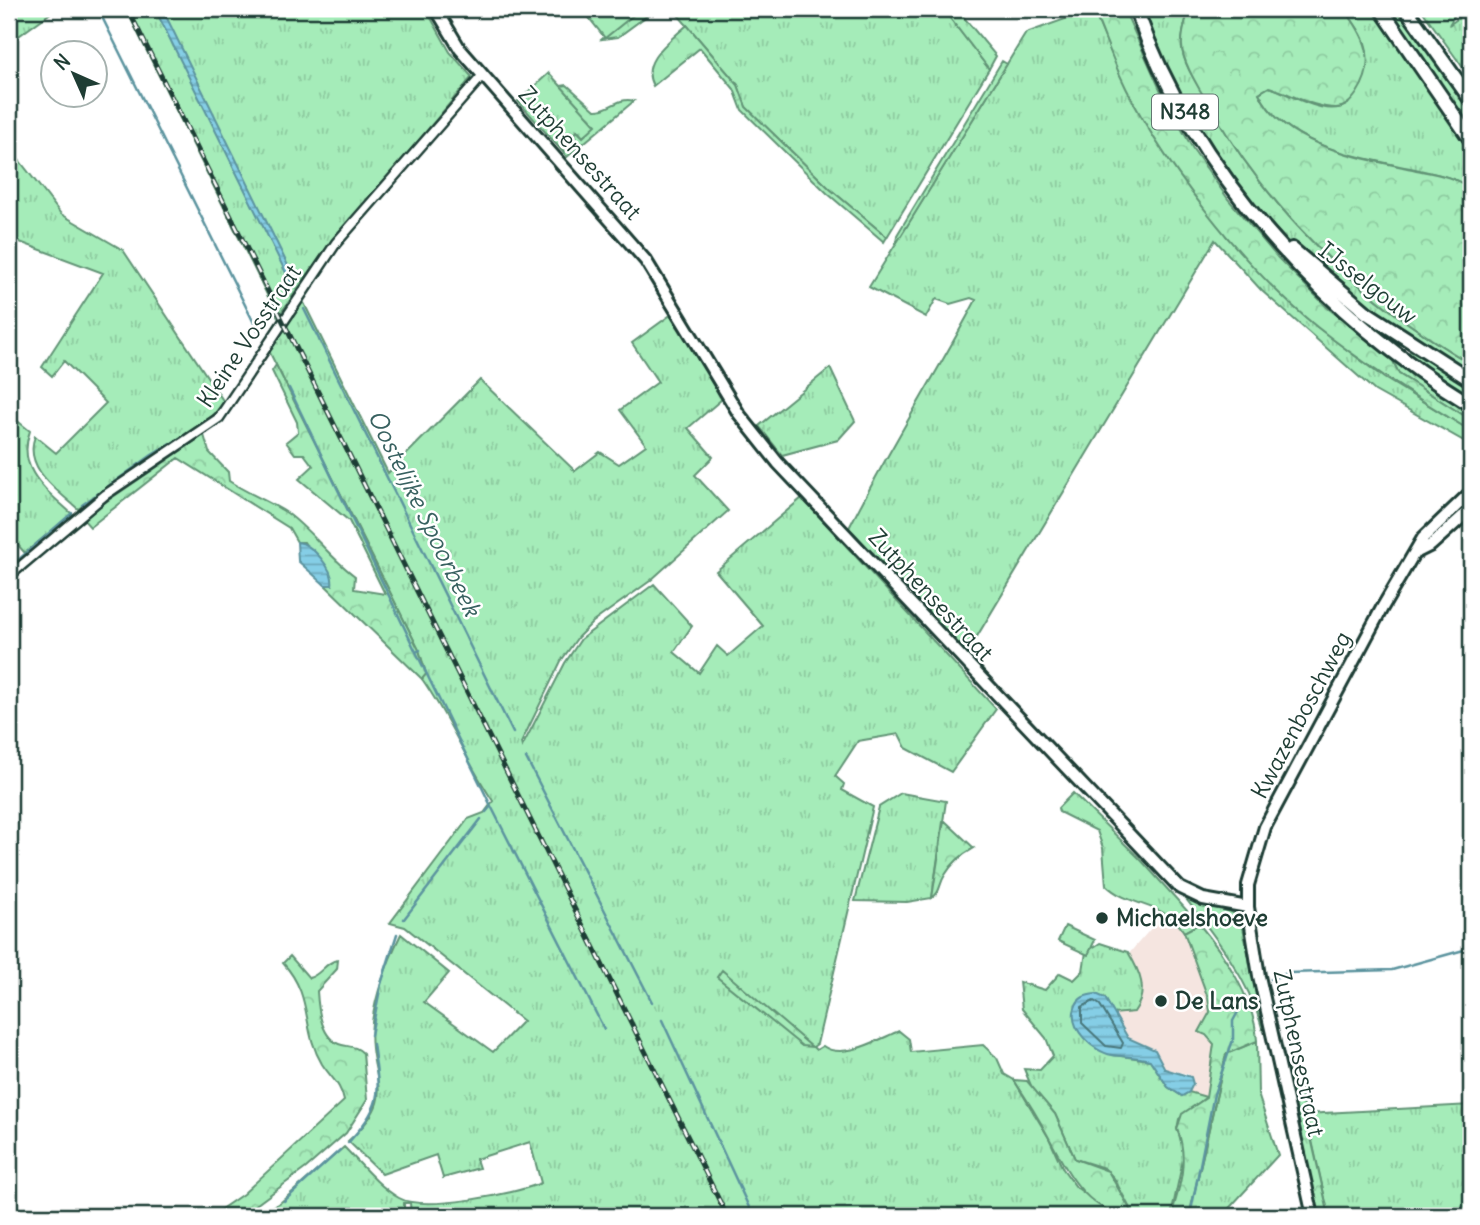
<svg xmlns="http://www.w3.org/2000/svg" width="1480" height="1225" viewBox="0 0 1480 1225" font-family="Delius,sans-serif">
<defs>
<pattern id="grass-tufts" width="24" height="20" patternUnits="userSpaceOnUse" patternTransform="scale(1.75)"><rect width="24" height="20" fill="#a5ecb9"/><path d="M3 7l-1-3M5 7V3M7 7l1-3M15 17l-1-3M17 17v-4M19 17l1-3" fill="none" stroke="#8ecba0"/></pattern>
<pattern id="forest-crowns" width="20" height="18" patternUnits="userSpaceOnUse" patternTransform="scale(1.75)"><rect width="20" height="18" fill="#a5ecb9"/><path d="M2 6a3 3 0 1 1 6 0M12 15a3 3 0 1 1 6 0" fill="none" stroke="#8ecba0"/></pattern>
<pattern id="water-rules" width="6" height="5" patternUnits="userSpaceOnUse" patternTransform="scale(1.75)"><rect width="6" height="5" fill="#85cee6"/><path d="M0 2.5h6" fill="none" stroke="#6ca8bb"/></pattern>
</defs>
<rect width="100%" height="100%" fill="#fff"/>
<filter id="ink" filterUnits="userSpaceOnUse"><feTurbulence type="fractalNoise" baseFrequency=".0143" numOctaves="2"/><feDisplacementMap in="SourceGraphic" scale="14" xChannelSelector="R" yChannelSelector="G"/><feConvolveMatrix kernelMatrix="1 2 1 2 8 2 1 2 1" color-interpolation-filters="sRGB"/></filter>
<g filter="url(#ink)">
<path fill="#f5e5e0" d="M 1158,909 L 1182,928 L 1208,998 L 1210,1012 L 1199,1031 L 1214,1044 L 1206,1097 L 1189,1092 L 1193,1084 L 1188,1074 L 1165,1069 L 1155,1049 L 1128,1038 L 1113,1014 L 1118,966 L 1154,925 Z"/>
<path fill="url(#grass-tufts)" stroke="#629476" stroke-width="2" d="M 9,9 L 56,9 L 9,43 Z
M 126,9 L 426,9 L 450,52 L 472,77 L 318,260 L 278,317 Z
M 673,9 L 943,9 L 989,69 L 887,237 L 830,189 L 746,107 L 738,85 Z
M 1080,9 L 1093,9 L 1120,74 L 1227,237 L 1316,326 L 1384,378 L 1471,431 L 1471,445 L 1375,391 L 1262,291 L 1215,240 L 967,653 L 849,528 C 888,450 935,377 976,300 L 971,298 L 950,304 L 936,299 L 926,317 L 869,287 L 1026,33 L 1082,13 Z
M 1142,9 L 1189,9 C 1186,20 1181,34 1182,46 C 1182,64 1200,88 1209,103 C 1271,216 1361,299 1471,364 L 1471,375 L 1410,342 L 1290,244 L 1252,204 L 1181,99 Z
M 1344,9 L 1372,9 L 1471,148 L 1471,189 C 1453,176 1432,173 1410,168 C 1359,157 1284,146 1259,93 L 1269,87 C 1290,93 1326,119 1348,104 C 1370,58 1378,53 1344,9 Z
M 1387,9 L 1401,9 L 1471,106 L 1471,134 Z
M 1421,9 L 1458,9 L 1449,25 L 1471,9 L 1471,79 Z
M 549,73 L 597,125 L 583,137 L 578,131 L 576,141 L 563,152 L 518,101 Z
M 9,147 L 61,214 L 123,250 L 224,402 L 210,419 L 78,509 C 57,490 23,468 35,436 L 56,453 L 106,403 L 64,361 L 52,376 L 42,367 L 103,273 L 9,238 Z
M 301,297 L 388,473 L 480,380 L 575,471 L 600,452 L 619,464 L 646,445 L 620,410 L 658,382 L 632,343 L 672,314 L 722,399 L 688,428 L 713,457 L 695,475 L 728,511 L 650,581 L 593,622 L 578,637 L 561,661 L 521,743 L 522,747 L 565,663 L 581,639 L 654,584 L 692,626 L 674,652 L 699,673 L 717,646 L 728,656 L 763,626 L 716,571 L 802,498 L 996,709 L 951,772 L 906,748 L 899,734 L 858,741 L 835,776 L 844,784 L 842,790 L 873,807 L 817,1044 L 813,1047 L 816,1050 L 823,1046 C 843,1061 879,1039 899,1031 L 909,1039 L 911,1052 L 983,1045 L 997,1058 L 1004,1074 L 1014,1080 L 1049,1138 L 1063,1169 L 1076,1187 L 1116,1216 L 411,1216 L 410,1203 L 404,1203 L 404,1216 L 257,1216 L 281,1202 L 344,1147 C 360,1163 378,1186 399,1198 C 423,1212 515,1194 541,1183 L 530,1142 L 476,1159 L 479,1168 L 443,1178 L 436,1155 L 382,1174 L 348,1141 C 403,1092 366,1081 372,1022 C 376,992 388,961 401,934 L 449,973 L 424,1002 L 493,1052 L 523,1021 L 405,927 L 390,923 L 468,819 L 484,813 L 493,801 C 466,761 449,717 422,679 L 426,673 L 419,650 L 268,349 Z
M 1410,351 L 1471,384 L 1471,398 L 1407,356 Z
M 1392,359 L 1471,407 L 1471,420 L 1399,374 Z
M 830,368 L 855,421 L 838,440 L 782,455 L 759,426 Z
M 10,415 L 30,431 C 16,469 46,490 72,514 L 25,553 L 9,535 Z
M 901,793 L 946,801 L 932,898 L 907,902 L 855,901 L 879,807 Z
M 1073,793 L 1141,860 L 1199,924 L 1184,932 C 1166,902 1129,908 1106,885 L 1103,848 L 1097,831 L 1059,812 L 1058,808 Z
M 1182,894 L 1236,914 L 1242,922 L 1263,1031 C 1249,979 1215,936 1182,894 Z
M 1100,943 L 1128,952 C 1140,972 1149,991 1134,1012 L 1113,1014 L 1105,998 L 1093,1046 L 1113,1055 L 1150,1060 L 1168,1087 L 1182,1096 L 1189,1092 L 1206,1097 L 1179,1119 L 1177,1129 L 1184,1144 L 1184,1155 L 1171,1216 L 1134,1216 L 1114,1178 L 1104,1168 L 1075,1159 L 1055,1114 L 1032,1088 L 1024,1069 L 1040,1070 L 1053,1056 L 1046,1038 L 1022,1009 L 1019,982 L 1045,990 L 1060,973 L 1074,980 L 1083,971 L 1086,952 Z
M 1257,1041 L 1258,1094 L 1278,1155 L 1222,1216 L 1189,1216 L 1226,1054 Z
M 1471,1105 L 1471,1216 L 1329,1216 L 1306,1114 Z"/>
<path fill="url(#forest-crowns)" stroke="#629476" stroke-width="2" d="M 637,9 L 673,9 L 648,15 L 618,37 L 602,39 Z
M 943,9 L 957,9 L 996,56 L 989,69 Z
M 1093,9 L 1124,9 L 1164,98 L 1193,149 L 1228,199 L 1278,258 L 1329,309 L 1392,359 L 1399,374 L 1471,420 L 1471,431 C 1418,399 1366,366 1317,327 C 1245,269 1157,158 1119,73 C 1110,52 1102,30 1093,9 Z
M 1189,9 L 1344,9 C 1365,36 1378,61 1357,93 C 1352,100 1346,108 1336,108 C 1312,108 1291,93 1269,87 L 1259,93 C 1285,148 1363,158 1416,170 C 1436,174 1454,176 1471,189 L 1471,364 C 1362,300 1274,218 1211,108 C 1202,94 1182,61 1182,46 C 1181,34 1186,20 1189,9 Z
M 687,25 L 738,85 L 746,107 L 830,189 L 887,237 L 884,242 L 827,193 L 742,110 L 734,89 L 700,48 L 653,86 C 639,61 670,41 687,25 Z
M 1002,61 L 1007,64 L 896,244 L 897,235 Z
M 567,85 L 595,110 C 610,111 618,96 634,101 L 567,157 L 563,152 L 576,141 L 575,134 L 577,131 L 583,137 L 596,125 L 561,86 Z
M 276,365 L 419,650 L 426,674 L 422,679 L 325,585 L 332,585 L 304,542 L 297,542 L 289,528 L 178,458 L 90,527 L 82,518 L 204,435 L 209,452 L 228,472 L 229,481 C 247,493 268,501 287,513 C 312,531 330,558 355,576 L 354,589 L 385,594 L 349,521 L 299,479 L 313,466 L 304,454 L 295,454 L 286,442 L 298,432 L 297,422 L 272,371 Z
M 944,820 L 974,848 C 963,854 952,863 945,875 C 939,884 941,892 932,898 Z
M 1199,924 C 1224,954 1255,1000 1257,1041 L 1226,1054 L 1189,1216 L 1171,1216 C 1180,1187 1189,1158 1177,1129 L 1182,1114 L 1206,1098 L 1214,1044 L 1206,1035 L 1199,1032 L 1210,1012 L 1208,998 L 1184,932 Z
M 290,956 L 309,978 C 321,975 326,961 338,960 L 337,969 L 317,991 C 318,1009 321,1040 342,1045 C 350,1047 356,1046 363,1053 L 367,1100 L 346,1133 L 306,1168 L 241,1216 L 211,1216 L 243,1194 L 344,1101 C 341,1084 331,1078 322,1064 C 301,1029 314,997 283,963 Z
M 722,970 L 812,1047 L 802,1046 L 717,977 Z
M 1285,1069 L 1297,1077 L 1329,1216 L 1319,1216 Z
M 1014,1080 L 1027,1081 L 1055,1114 L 1075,1159 L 1108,1171 L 1134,1216 C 1088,1216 1067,1171 1048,1136 C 1038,1117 1026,1098 1014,1080 Z"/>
<path fill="#a5ecb9" stroke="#629476" stroke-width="2" d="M 582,9 L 641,9 L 605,38 Z
M 1065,926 L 1095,940 L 1088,955 L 1058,941 Z"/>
<path fill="url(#water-rules)" stroke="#5c949f" stroke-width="2" d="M 155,9 L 162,9 L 164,12 L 296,282 L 292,285 Z
M 297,542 C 312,543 335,571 332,585 L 325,585 L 298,561 Z
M 1096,994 L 1105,998 L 1128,1038 L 1155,1050 L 1165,1069 L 1191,1077 L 1193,1084 L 1189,1092 L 1182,1096 L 1168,1087 L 1150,1060 C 1137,1056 1124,1057 1112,1055 C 1093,1052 1068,1028 1075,1008 C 1078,997 1086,995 1096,994 Z"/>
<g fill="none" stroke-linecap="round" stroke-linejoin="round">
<path stroke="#48777b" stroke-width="2" d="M 1094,1001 L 1100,1005 L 1123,1043 L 1121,1048 L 1106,1046 L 1082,1023 L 1082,1007 Z"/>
<path stroke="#5c949f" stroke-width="2.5" d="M 98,9 L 258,331
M 304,309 L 513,733
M 289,388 L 416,652
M 82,505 L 152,455 L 195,429
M 9,568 L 72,513
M 420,650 L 416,652 L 491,806 L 486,812
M 526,758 L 652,1002
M 491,806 L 604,1029
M 404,919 L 481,819
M 1271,979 L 1288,973 L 1392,970 L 1471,948
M 662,1020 L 753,1216
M 371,1035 L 381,984 L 397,934
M 348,1143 C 384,1102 380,1096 373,1044
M 284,1201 L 340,1150
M 1190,1216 L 1214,1094 L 1233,1040 L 1233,1021 L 1239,1010"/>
<defs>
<path id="street" d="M 9,576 L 105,495 L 219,418 L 336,243 L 483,75"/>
<path id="secondary" d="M 436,9 L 460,49 L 646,261 L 739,414 L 778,463 L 1180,888 L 1203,899 L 1248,907 L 1259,976 L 1313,1216
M 1417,552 L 1431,545 L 1471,509
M 1248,907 L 1248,885 L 1265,827 L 1382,608 L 1423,538 L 1471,492"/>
<path id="primary" d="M 1136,9 C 1193,172 1326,316 1471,405
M 1381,9 L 1471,140
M 1406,9 L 1471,100
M 1292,249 L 1367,313 L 1471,380"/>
</defs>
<use href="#street" stroke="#1f3d34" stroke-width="13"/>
<use href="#secondary" stroke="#1f3d34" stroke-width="16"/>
<use href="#primary" stroke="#1f3d34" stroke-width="18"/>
<use href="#street" stroke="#fff" stroke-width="8"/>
<use href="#secondary" stroke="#fff" stroke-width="10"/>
<use href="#primary" stroke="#fff" stroke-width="12"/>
<defs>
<path id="rail" d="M 128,9 L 727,1216"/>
</defs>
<use href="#rail" stroke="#1f3d34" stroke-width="5"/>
<use href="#rail" stroke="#fff" stroke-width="2.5" stroke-dasharray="8" stroke-linecap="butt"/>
</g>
</g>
<g fill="#1f3d34" stroke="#fff" stroke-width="2.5">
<circle cx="1102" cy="918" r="7"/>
<circle cx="1161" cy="1001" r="7"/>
</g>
<g text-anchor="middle" stroke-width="5" stroke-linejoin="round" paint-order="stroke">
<rect fill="#fff" stroke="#627771" stroke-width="2" x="1152" y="94.5" width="66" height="35" rx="5"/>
<g font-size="21" font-weight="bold" fill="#1f3d34">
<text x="1185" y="119">N348</text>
</g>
<g font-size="23" fill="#1f3d34" stroke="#fff">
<text transform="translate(580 153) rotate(48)" y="8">Zutphensestraat</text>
<text transform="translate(1368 283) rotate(38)" y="8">IJsselgouw</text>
<text transform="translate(249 336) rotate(-56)" y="8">Kleine Vosstraat</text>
<text transform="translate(931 595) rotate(47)" y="8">Zutphensestraat</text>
<text transform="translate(1301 715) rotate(-62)" y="8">Kwazenboschweg</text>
<text transform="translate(1299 1053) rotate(78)" y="8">Zutphensestraat</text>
</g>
<g font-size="23" font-weight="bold" fill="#1f3d34" stroke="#fff" text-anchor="start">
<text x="1116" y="926">Michaelshoeve</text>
<text x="1175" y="1009">De Lans</text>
</g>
<g font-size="24" font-style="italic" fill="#386160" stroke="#fff">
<text transform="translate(424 513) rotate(64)" y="8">Oostelijke Spoorbeek</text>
</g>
</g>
<rect width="1480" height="1225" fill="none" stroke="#fff" stroke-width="35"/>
<rect x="18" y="18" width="1445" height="1190" fill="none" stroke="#1f3d34" stroke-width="2.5" filter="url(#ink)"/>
<g transform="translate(74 74) rotate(315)"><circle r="33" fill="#ffffff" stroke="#a5b1ae" stroke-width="2"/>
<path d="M0-5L12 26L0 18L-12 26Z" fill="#1f3d34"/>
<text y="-10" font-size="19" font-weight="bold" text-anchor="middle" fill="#1f3d34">N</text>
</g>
</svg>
